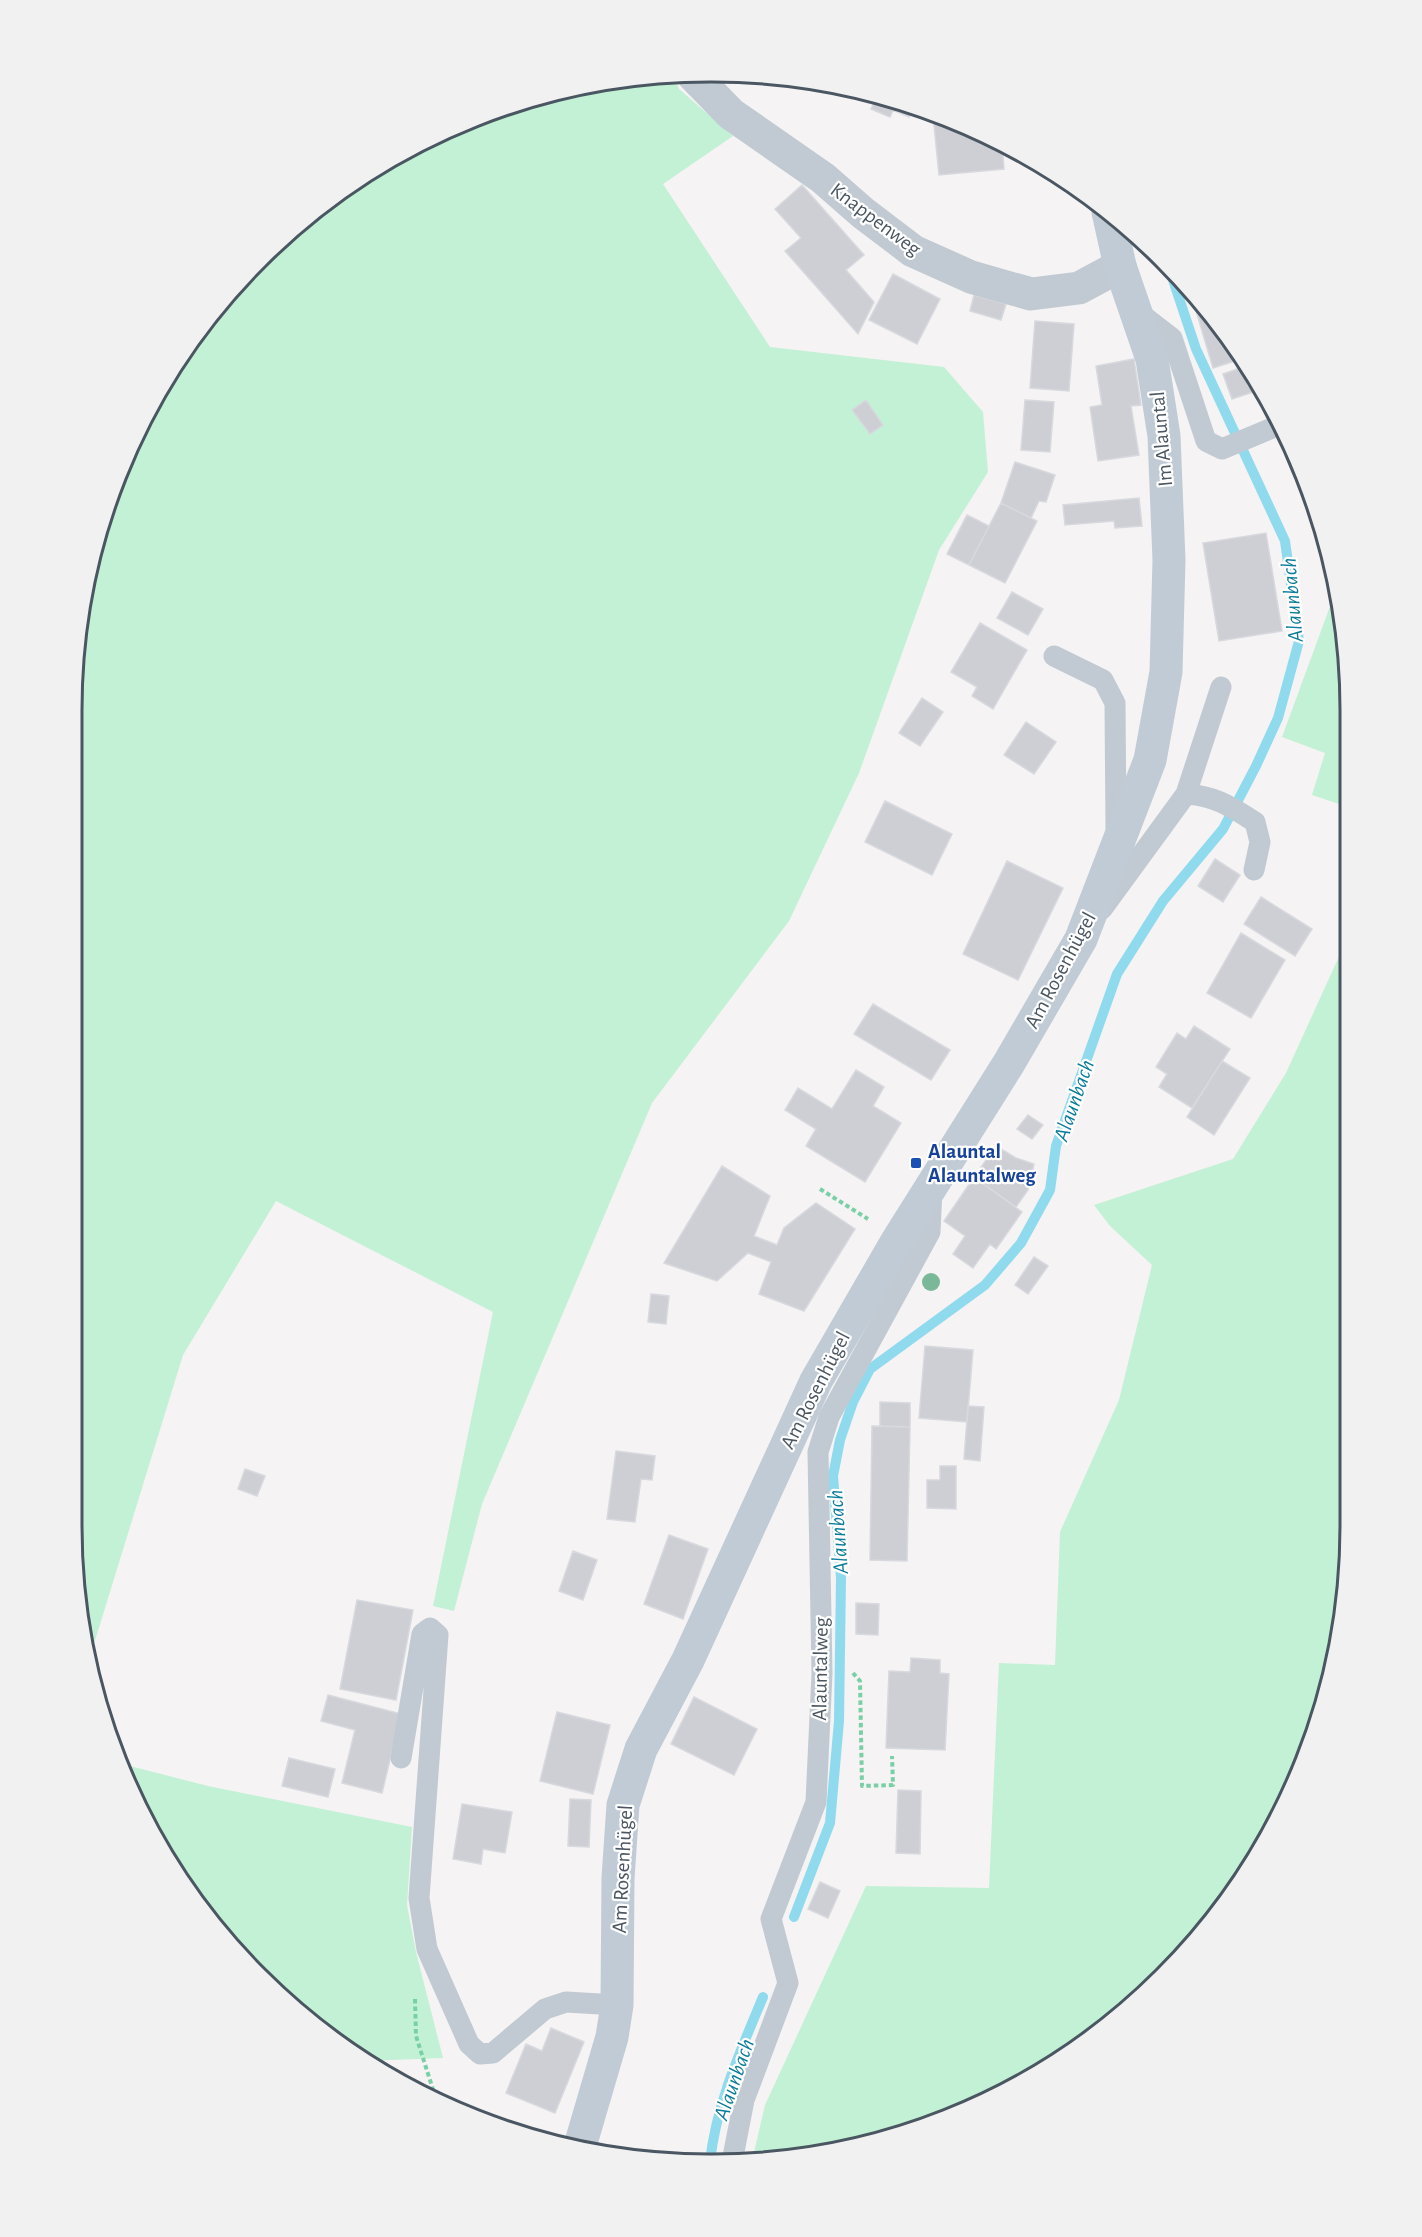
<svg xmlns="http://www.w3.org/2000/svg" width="1422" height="2237" viewBox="0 0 1422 2237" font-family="'Alegreya Sans',sans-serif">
<rect width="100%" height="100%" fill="#f5f3f3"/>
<path fill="#c3f1d5" d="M 674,76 L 679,89 L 733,136 L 663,184 L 770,347 L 944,367 L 983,412 L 988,472 L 939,550 L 859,773 L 789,921 L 652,1103 L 482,1504 L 454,1611 L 433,1606 L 493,1312 L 276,1201 L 183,1355 L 89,1660 L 78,1610 L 77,628 L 121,467 L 204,322 L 290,230 L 392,157 L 506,106 L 628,77 Z
M 1336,596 L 1349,669 L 1348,807 L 1312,795 L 1325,753 L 1282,737 L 1332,601 Z
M 1347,939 L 1345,1609 L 1301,1770 L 1218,1915 L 1133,2006 L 1066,2057 L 993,2099 L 877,2143 L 794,2160 L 752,2161 L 765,2105 L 866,1886 L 989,1888 L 999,1663 L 1055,1665 L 1060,1532 L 1119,1400 L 1152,1265 L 1110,1226 L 1094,1205 L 1233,1159 L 1286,1073 Z
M 122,1764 L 208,1786 L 412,1827 L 407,1905 L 416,1952 L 443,2058 L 364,2061 L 322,2033 L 259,1978 L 180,1881 Z"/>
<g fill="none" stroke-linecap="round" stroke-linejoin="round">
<path stroke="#90daee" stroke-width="10" d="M 794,1917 L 830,1823 L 839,1721 L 841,1578 L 833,1476 L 840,1440 L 853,1402 L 870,1369 L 985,1285 L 1021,1243 L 1050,1190 L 1056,1146 L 1117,974 L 1163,901 L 1223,829 L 1256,766 L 1278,718 L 1299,641 L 1285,541 L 1196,349 L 1169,268
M 710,2162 C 716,2104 741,2050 763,1997"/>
</g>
<path fill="#cdcfd5" stroke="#d7d9de" stroke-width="1.5" d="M 878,94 L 913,108 L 909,117 L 893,110 L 890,117 L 871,109 Z
M 933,115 L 994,138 L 1002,143 L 1004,169 L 939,175 Z
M 802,185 L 864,255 L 846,270 L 874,302 L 858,334 L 785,251 L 801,238 L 775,209 Z
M 893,274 L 940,299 L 917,344 L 869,320 Z
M 974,295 L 1006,304 L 1001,320 L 970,311 Z
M 1200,302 L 1241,359 L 1213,368 L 1194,304 Z
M 1035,321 L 1074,324 L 1069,391 L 1030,388 Z
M 1134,359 L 1141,405 L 1131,406 L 1139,455 L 1098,461 L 1090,407 L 1102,405 L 1096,366 Z
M 1246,366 L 1262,389 L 1232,399 L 1223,374 Z
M 866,400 L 883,425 L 870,434 L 852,410 Z
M 1025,400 L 1054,402 L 1050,452 L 1021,450 Z
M 1015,462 L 1055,475 L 1046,502 L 1039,501 L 1031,518 L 1001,503 Z
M 1139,498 L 1142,526 L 1115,528 L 1114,521 L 1065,525 L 1063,505 Z
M 1001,503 L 1037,521 L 1005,583 L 969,565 Z
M 967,515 L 989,526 L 969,565 L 947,554 Z
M 1266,533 L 1282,631 L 1219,641 L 1203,543 Z
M 1012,592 L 1043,609 L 1028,635 L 997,618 Z
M 980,623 L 1027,650 L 993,709 L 972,696 L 977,687 L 951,672 Z
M 922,698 L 943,712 L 920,746 L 899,733 Z
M 1026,722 L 1056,742 L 1034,774 L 1004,755 Z
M 885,801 L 952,834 L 932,875 L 865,842 Z
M 1215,859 L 1240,875 L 1223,902 L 1198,886 Z
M 1007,861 L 1063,888 L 1018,980 L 963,954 Z
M 1261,897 L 1312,929 L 1295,956 L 1244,924 Z
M 1241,933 L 1285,960 L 1251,1018 L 1207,993 Z
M 873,1004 L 950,1050 L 931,1080 L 854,1034 Z
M 1194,1026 L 1230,1049 L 1192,1108 L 1159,1087 L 1167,1074 L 1156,1067 L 1177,1033 L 1186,1039 Z
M 1222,1061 L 1250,1078 L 1214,1135 L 1187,1117 Z
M 856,1070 L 884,1087 L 873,1106 L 901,1123 L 865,1182 L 806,1146 L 816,1129 L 785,1110 L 798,1088 L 832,1109 Z
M 1028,1115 L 1043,1125 L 1032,1139 L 1017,1129 Z
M 996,1146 L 1016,1158 L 1034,1164 L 1028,1190 L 1016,1207 L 974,1177 Z
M 722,1166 L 770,1196 L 754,1236 L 777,1245 L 784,1228 L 816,1203 L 855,1229 L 804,1311 L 759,1294 L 771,1262 L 748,1253 L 717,1281 L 664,1263 Z
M 974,1177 L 1022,1212 L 996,1249 L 990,1244 L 973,1268 L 953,1254 L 965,1236 L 944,1221 Z
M 1034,1257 L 1048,1266 L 1028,1294 L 1015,1285 Z
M 651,1294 L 669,1296 L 666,1324 L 648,1322 Z
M 925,1346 L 973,1350 L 967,1422 L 919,1418 Z
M 880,1402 L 910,1403 L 910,1427 L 880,1426 Z
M 968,1406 L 984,1407 L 980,1461 L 964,1459 Z
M 872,1426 L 910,1427 L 907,1561 L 870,1560 Z
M 616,1451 L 655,1456 L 652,1480 L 641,1479 L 635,1522 L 607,1519 Z
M 940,1466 L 956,1466 L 956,1509 L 927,1508 L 927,1480 L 940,1480 Z
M 245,1469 L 265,1476 L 257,1496 L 238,1489 Z
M 669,1535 L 708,1549 L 683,1619 L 644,1604 Z
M 573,1551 L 597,1560 L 583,1600 L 559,1591 Z
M 357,1600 L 413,1610 L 396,1700 L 340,1689 Z
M 856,1603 L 879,1604 L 878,1635 L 856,1634 Z
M 911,1658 L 940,1660 L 940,1673 L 949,1674 L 945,1750 L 886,1748 L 889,1671 L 910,1672 Z
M 328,1695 L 401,1714 L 382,1793 L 342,1783 L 355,1730 L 321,1721 Z
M 694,1697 L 757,1729 L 734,1775 L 671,1744 Z
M 557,1712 L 610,1725 L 593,1794 L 540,1781 Z
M 289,1758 L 335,1769 L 328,1797 L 282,1786 Z
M 898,1790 L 921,1791 L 920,1854 L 896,1853 Z
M 570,1799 L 591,1800 L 589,1847 L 568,1846 Z
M 462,1804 L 512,1812 L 505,1853 L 483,1849 L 481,1864 L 453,1859 Z
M 820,1882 L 840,1891 L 828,1918 L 808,1909 Z
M 551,2028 L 584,2042 L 555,2113 L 506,2093 L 526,2044 L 542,2051 Z"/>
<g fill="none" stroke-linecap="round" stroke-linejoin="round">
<path stroke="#7ad0a6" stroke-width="4" stroke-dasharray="4.5 3" stroke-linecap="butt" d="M 820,1189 L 868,1219
M 853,1673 L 860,1681 L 862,1786 L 893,1785 L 892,1756
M 415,1999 L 416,2036 L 436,2099"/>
<path stroke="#c1cad2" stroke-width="21" d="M 1137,311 L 1172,338 L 1206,441 L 1222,449 L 1277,426
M 1054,656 L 1103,680 L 1115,703 L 1116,829
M 1186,794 C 1216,796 1231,807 1255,822 L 1260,842 L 1254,870
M 1102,909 L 1186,794 L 1221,687
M 401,1758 L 422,1634 L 430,1628 L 438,1635 L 419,1898 L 427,1949 L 469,2044 L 480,2054 L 493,2053 L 545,2009 L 566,2002 L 617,2005
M 732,2162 L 744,2100 L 788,1983 L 771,1919 L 816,1802 L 822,1673 L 818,1452 L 829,1417 L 930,1232 L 932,1189"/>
<path stroke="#c1cad2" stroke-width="33" d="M 693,75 L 731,114 L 823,178 L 863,213 L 913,251 L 971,277 L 1031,294 L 1079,288 L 1120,266"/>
<path stroke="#c1cbd6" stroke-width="33" d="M 580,2146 L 612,2037 L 617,2005 L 618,1878 L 623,1805 L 641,1749 L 688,1660 L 816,1381 L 897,1241 L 1009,1063 L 1081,939 L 1150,760 L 1166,672 L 1169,560 L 1164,436 L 1152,359 L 1120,266 L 1108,212"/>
</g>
<circle fill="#7bb799" cx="931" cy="1282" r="9"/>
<rect fill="#1a4fb4" stroke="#fff" stroke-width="2" x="910" y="1157" width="12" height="12" rx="3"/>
<g text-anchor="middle" stroke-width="4.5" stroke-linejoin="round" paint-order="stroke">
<g font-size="21" fill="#4a5661" stroke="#fff">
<text transform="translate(876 219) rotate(37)" y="7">Knappenweg</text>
<text transform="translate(1161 439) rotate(-95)" y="7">Im Alauntal</text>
<text transform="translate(1060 970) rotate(-62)" y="7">Am Rosenhügel</text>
<text transform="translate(815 1390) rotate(-63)" y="7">Am Rosenhügel</text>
<text transform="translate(820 1669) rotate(-89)" y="7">Alauntalweg</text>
<text transform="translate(622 1869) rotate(-87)" y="7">Am Rosenhügel</text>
</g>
<g font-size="21" font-weight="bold" fill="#164399" stroke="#fff" text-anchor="start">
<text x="928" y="1158">Alauntal<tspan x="928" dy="24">Alauntalweg</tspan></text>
</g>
<g font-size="22" font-style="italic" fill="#0c7c9b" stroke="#fff">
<text transform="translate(1291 600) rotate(-95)" y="8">Alaunbach</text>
<text transform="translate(1073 1100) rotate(-71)" y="8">Alaunbach</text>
<text transform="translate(837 1532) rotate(-94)" y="8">Alaunbach</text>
<text transform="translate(733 2079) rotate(-71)" y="8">Alaunbach</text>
</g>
</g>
<path d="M0 0H1422V2237H0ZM710 82H712A628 628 0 0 1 1340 710V1526A628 628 0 0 1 712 2154H710A628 628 0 0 1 82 1526V710A628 628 0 0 1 710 82Z" fill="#f1f1f2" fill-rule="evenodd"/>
<path fill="none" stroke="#4a5661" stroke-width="3" d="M710 82H712A628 628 0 0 1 1340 710V1526A628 628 0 0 1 712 2154H710A628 628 0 0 1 82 1526V710A628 628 0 0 1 710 82Z"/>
</svg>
